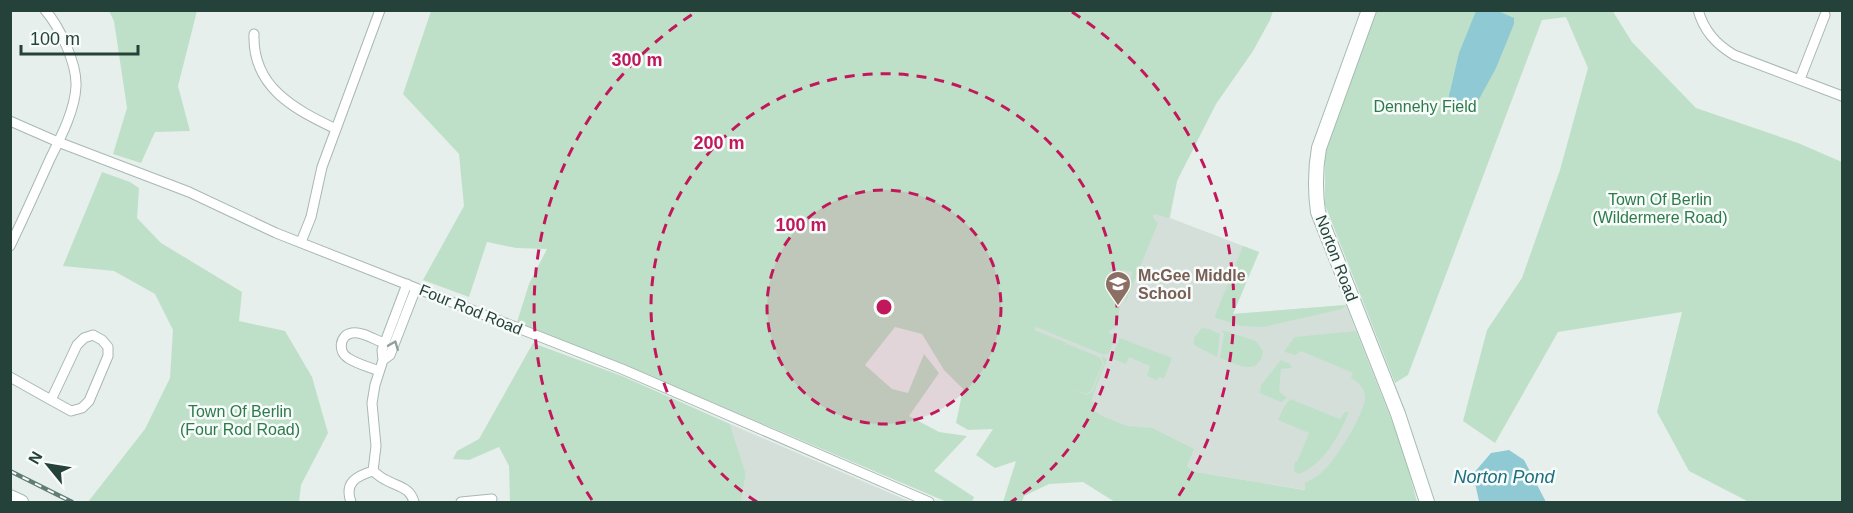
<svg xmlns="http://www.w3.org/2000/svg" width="1853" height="513" viewBox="0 0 1853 513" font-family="Arial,sans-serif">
<rect width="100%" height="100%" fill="#e6efeb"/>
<path fill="#d4dfda" d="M 964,109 L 1177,181 L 1170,218 L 1259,252 L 1233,314 L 1346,305 L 1392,425 L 1306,490 L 1196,472 L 1187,466 L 1095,444 L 1045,368 Z
M 730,424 L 911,502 L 741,502 L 746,474 Z"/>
<path fill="#bfe0c8" d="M 1612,10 L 1632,42 L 1696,108 L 1798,143 L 1842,162 L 1842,502 L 1749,502 L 1689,471 L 1657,412 L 1682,312 L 1558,332 L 1495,443 L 1463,421 L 1487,330 L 1522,278 L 1560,170 L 1588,68 L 1566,17 L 1542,20 L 1408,375 L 1395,383 L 1325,205 L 1325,152 L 1376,11 Z
M 109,11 L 197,11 L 178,86 L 190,131 L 155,132 L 141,163 L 113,154 L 127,108 L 114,21 Z
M 431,11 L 1273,11 L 1270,20 L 1253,51 L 1216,104 L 1177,181 L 1169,218 L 1154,214 L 1153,218 L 1158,223 L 1124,306 L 1132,272 L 1123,270 L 1118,279 L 1121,281 L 1126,276 L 1116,327 L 1109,331 L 1109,334 L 1115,334 L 1116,337 L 1109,353 L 1104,355 L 1036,327 L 1034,330 L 1067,343 L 1062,347 L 1067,344 L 1099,357 L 1103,363 L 1091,391 L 1086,394 L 1073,389 L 1086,395 L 1092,392 L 1104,363 L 1101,356 L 1107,359 L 1092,398 L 1095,411 L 1102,416 L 1127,426 L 1152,428 L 1194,449 L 1187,466 L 1196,472 L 1305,490 L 1305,483 C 1310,480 1317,477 1321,473 C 1334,463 1366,412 1365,396 C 1364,388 1358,382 1351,378 L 1353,373 L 1301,351 L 1295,355 L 1285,352 L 1285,350 L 1295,337 L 1356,331 L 1403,449 L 1417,502 L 1115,502 L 1083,482 L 1049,484 L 1024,496 L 1022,502 L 1003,502 L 1016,461 L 995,468 L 976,455 L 993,429 L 968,430 L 956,423 L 963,389 L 944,370 L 922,334 L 895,327 L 865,365 L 892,389 L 908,393 L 924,354 L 939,373 L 909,416 L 939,432 L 967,436 L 934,471 L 974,497 L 972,502 L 947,502 L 704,399 L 517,322 L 529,284 L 547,249 L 516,248 L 487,242 L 469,297 L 423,280 L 464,206 L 459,154 L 403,94 Z
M 102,172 L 130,182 L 139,188 L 137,218 L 161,243 L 242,292 L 239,321 L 285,331 L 312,377 L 328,433 L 301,485 L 299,502 L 88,502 L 145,429 L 170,378 L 173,330 L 155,294 L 114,271 L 63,266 Z
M 1243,246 L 1259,252 L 1233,314 L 1346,305 L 1342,309 L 1264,327 L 1241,326 L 1216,318 L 1215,316 Z
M 1202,328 L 1209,329 L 1220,334 L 1217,357 L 1194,345 L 1194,338 Z
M 1222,330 L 1256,341 L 1263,351 C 1259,378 1236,364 1220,358 L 1224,334 Z
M 1120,338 L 1172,358 L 1164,379 L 1159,377 L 1157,380 L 1147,376 L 1150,366 L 1129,357 L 1126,364 L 1111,358 Z
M 533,343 L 622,376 L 730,424 L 746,474 L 741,502 L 510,502 L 509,466 L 499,447 L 469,460 L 453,459 L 457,451 L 479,439 Z
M 1281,360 L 1290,364 L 1292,368 L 1281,369 L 1279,391 L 1287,398 L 1281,402 L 1260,393 L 1261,385 Z
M 1290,399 L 1340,419 L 1345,412 L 1349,412 C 1338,437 1325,463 1299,474 L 1294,472 L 1295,461 L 1297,462 L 1309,433 L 1278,420 L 1284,407 Z"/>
<path fill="#8ec9d4" d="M 1476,11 L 1498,11 L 1514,18 L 1514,24 L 1496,68 L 1472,112 C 1463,113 1453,107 1448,100 L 1459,53 Z
M 1509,450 L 1524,460 L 1546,502 L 1480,502 L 1479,501 L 1473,474 L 1491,453 Z"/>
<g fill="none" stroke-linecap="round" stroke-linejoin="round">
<defs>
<path id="street" d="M 1698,10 C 1704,31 1716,44 1734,55 L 1842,96
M 254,34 C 252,87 294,109 336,129
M 1800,79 L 1825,15
M 10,121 L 58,142 L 189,192 L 276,233 L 622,369 L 929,502
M 301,242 L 311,217 L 322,167 L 380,10
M 10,246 C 24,217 37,188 50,159 C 61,137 75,110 76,86 C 77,64 60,27 45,10
M 407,284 L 382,350 L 383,360 L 390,355 L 416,288
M 93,335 L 102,340 L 108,347 L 108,356 L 89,401 L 82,408 L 71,411 L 51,400 L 77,345 L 84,338 Z
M 379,371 C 369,367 357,364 348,358 C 338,352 339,335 352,333 C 362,331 375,340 384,343
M 10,377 L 51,400
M 373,471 L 376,446 L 372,403 L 375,385 L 383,360
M 373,471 C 377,474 381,478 386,480 C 398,487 410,487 414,502
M 351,502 C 344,483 356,476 373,471
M 461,502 L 492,499"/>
<path id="secondary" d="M 1369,10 L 1319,148 C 1315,170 1315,190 1318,212 L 1398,414 L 1427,502
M 10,497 L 21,502"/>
</defs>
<use href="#street" stroke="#a8b8b2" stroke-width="11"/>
<use href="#secondary" stroke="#a4bbb3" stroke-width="16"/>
<use href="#street" stroke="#fff" stroke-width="9"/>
<use href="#secondary" stroke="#fff" stroke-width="14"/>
<defs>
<path id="rail" d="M 10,471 L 72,502"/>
</defs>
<use href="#rail" stroke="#5f7d75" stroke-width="4.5"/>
<use href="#rail" stroke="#f7fbf9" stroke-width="2" stroke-dasharray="7" stroke-linecap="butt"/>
</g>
<defs><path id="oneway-chevron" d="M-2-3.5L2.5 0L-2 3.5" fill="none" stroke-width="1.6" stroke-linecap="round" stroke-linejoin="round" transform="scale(1.5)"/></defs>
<use stroke="#92a09c" href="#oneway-chevron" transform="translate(394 345) rotate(-68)"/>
<circle cx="884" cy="307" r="117" fill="#c2185b" fill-opacity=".12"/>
<g fill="none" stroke="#c2185b" stroke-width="3" stroke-dasharray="10 8">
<circle cx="884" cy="307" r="117"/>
<path d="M757 502A233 233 0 1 1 1011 502"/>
<path d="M592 500A350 350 0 0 1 696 12M1072 12A350 350 0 0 1 1176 500"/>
</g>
<defs>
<symbol id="school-pin" viewBox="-11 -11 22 30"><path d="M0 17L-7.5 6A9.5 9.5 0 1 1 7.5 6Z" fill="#8d6e63" stroke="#f7fbf9"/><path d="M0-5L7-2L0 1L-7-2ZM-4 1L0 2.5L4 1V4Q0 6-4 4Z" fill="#fff"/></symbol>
</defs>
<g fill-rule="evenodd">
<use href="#school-pin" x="1103" y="269" width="30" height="40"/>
</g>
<g text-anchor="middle" stroke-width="5" stroke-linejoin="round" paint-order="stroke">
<g font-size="16" fill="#2d7a4b" stroke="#f7fbf9">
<text x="1425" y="112">Dennehy Field</text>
<text x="1660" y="205">Town Of Berlin<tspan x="1660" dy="18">(Wildermere Road)</tspan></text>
<text x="240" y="417">Town Of Berlin<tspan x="240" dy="18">(Four Rod Road)</tspan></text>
</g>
<g font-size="16" fill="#24423a" stroke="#f7fbf9">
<text transform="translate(1337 258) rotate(69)" y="6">Norton Road</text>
<text transform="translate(471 309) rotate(22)" y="6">Four Rod Road</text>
</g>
<g font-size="16" font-weight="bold" fill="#785e54" stroke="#f7fbf9" text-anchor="start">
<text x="1138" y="281">McGee Middle<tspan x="1138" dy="18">School</tspan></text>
</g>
<g font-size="18" font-style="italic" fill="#1c6f80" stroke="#f7fbf9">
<text x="1504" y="483">Norton Pond</text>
</g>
</g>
<circle cx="884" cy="307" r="9" fill="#c2185b" stroke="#f7fbf9" stroke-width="3"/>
<g font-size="18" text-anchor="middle" font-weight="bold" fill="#c2185b" stroke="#f7fbf9" stroke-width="5" stroke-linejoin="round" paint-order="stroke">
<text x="637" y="66">300 m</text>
<text x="719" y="149">200 m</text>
<text x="801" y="231">100 m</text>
</g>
<rect width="1853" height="513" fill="none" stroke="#24423a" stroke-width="24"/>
<g transform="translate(48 465) rotate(300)" stroke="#f7fbf9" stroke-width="4.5" paint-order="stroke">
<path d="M0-4.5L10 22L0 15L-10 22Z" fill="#24423a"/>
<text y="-9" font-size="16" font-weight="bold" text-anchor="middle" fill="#24423a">N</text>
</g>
<path d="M21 45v9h117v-9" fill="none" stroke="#24423a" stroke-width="3"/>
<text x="30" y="45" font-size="18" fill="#24423a" stroke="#f7fbf9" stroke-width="4.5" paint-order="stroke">100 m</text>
</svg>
